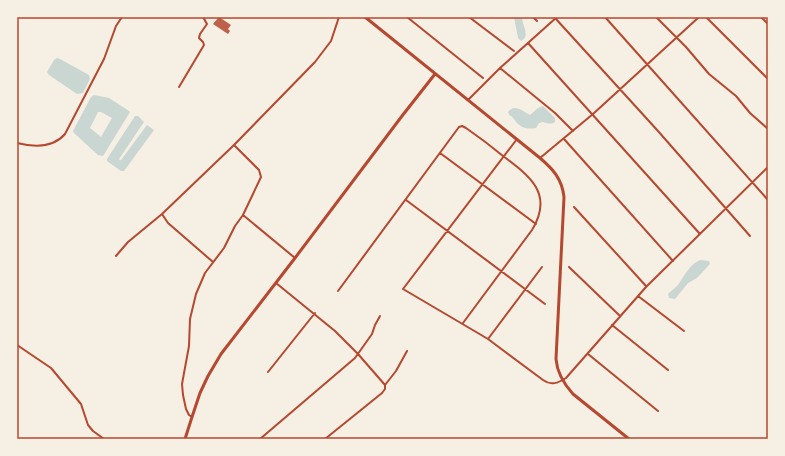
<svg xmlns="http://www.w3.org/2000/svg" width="785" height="456" viewBox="0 0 785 456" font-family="Karla,sans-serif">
<rect width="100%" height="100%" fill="#f6efe4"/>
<path fill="#c9d6d2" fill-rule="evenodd" d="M 514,17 L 522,17 C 522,26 531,36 521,41 L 518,38 Z
M 57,58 L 60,59 L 89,75 L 90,79 L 83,93 L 77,94 L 49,75 L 47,72 L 54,60 Z
M 94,95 L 109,98 L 129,111 L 130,112 L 103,156 L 98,155 L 74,133 L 73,131 L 91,97 ZM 98,112 L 101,112 L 112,118 L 101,137 L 90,128 Z
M 543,106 L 555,118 L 555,122 C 551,125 547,123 543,122 L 539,123 L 536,128 C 526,130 519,127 514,119 C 512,116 509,116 508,112 C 514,103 523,111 530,115 L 538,108 Z
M 135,116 L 138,116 L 144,122 L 119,159 L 120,160 L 121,160 L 147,125 L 154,130 L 124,171 L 121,171 L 107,161 L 107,159 Z
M 700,260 L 709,261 L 710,264 L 697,278 L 688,283 L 675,299 L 669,298 L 668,294 C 671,291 675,288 678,285 C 685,275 689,265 700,260 Z"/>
<path fill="#bf614a" d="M 219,17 L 231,25 L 228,29 L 230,31 L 228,34 L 213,24 Z"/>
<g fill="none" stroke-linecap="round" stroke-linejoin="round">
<path stroke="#b5482f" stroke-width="2" d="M 407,17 L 483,78
M 469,17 L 514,51
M 533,17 L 537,21
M 605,17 L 768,200
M 656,17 L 686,47 L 709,74 L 736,96 L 750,113 L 768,129
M 706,17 L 768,79
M 761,17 L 768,24
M 556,19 L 658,131 L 750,236
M 528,43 L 700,234
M 500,68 L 557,17
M 179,87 L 204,45 L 203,42 L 199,38 L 200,34 L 207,24 L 203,17
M 468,100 L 500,68 L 555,113 L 573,131
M 517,139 L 403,289 L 488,339 L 543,380 C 551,386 558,383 566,378 L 646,287 L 768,167
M 564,139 L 673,261
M 17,143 C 33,147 53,148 65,134 L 104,59 L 116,26 L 122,17
M 440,153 L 536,224
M 540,158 L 593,114 L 699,17
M 406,200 L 545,304
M 574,207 L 646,286
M 162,214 L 168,223 L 213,262
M 243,215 L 295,258
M 116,256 L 128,242 L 162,214 L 234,145
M 569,267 L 620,316
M 276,283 L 335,331 L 358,354 L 385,385 L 385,389 L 382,393 L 325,439
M 338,291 L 459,127 L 462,126 L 466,128 C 479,137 491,146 503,156 C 530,176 554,194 532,230 L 463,323
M 638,296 L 684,331
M 612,325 L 668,370
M 488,339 L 542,267
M 17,345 L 51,368 L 81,404 L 88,425 L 93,431 L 104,439
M 588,354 L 658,411
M 268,372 L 315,313
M 385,385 L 396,371 L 407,351
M 192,417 L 189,415 L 186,409 L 183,395 L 182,384 L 189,346 L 190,319 L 196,294 L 205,273 L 224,248 L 235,226 L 243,215 L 261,177 L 259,170 L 234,145 L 315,62 L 331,41 L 339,17
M 260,439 L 355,358 L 372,334 L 375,325 L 380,316"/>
<path stroke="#b5482f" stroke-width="3" d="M 365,17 L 540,158 C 553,169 562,179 564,197 L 556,359 C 557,373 564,384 573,394 L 629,439
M 185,439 L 192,417 L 200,393 L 208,376 L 221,354 L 295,258 L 402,116 L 435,74"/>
</g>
<rect width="785" height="456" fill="none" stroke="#f6efe4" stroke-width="36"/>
<rect x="18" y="18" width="749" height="420" fill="none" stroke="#b5482f" stroke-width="1.5"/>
</svg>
